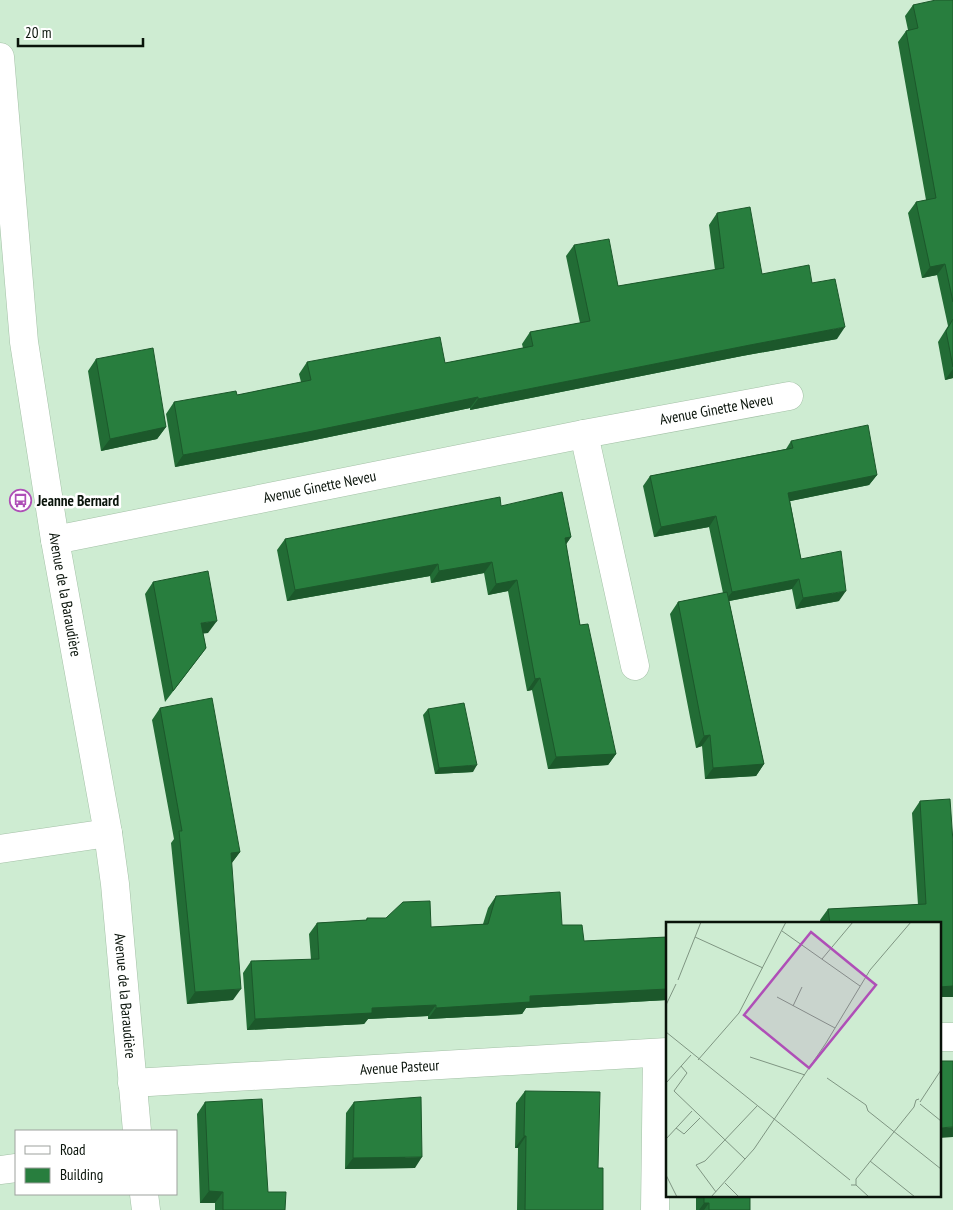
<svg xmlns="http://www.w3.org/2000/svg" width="953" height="1210" viewBox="0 0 953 1210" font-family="'PT Sans Narrow',sans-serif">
<rect width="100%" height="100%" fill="#ceecd2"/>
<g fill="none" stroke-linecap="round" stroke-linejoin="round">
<defs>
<g id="minor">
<path id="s1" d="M 0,57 L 24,342 L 55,540 L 108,833 L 115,884 L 137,1131"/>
<path d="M 584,434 L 635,666"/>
<path id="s2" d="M 55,540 L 584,434 L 789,396"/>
<path d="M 0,849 L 108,833"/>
<path d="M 939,1037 L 953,1037"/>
<path id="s3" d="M 132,1083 L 667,1052"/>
<path d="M 0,1170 L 16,1168"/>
<path d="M 144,1194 L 146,1210"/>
<path d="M 655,1210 L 657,1053"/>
</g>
</defs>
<use href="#minor" stroke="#a3c0a6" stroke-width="29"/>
<use href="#minor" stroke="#fff" stroke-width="28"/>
</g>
<path fill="#226c35" d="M 953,0 L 953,378 L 945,380 L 938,342 L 948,326 L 937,275 L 922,278 L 908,213 L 916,202 L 926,200 L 898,42 L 906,31 L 908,30 L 905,16 L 913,5 Z
M 717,213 L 762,274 L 812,283 L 837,339 L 742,356 L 470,410 L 470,408 L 300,443 L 175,467 L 166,414 L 174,402 L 237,395 L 301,382 L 299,374 L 307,362 L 445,363 L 523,348 L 522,344 L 530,332 L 580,323 L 566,256 L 574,245 L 618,286 L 715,270 L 709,225 Z
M 96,359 L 166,427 L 157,439 L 101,451 L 88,371 Z
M 791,441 L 877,475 L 869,485 L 790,501 L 801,559 L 839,601 L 796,609 L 792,589 L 729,601 L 764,764 L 756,776 L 705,779 L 702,746 L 696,748 L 670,614 L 678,602 L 723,593 L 709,527 L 654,537 L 643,486 L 650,476 L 786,449 Z
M 501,506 L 571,537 L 566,544 L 580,625 L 616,754 L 608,765 L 548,769 L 532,690 L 527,691 L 508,591 L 488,595 L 484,573 L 431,583 L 430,576 L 287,601 L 277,550 L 285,539 Z
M 153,582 L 208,633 L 203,633 L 206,648 L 165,702 L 145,594 Z
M 160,708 L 240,852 L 231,864 L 233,1000 L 187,1004 L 171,843 L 174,839 L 152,720 Z
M 428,709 L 473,772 L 435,774 L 423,715 Z
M 920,801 L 953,842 L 953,997 L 939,997 L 939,924 L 821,924 L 820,920 L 828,909 L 918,905 L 912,813 Z
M 496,896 L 562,925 L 584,941 L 667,937 L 667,1000 L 526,1008 L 522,1014 L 428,1019 L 428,1016 L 368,1019 L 364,1024 L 247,1030 L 243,973 L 251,961 L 311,960 L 309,934 L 317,923 L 366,920 L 367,918 L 431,927 L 483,924 L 488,908 Z
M 525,1091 L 598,1168 L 603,1210 L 517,1210 L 518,1148 L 515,1148 L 516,1103 Z
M 205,1102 L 268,1192 L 285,1210 L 215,1210 L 215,1203 L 200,1203 L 197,1114 Z
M 354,1102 L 415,1168 L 345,1169 L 346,1113 Z
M 696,1196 L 750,1196 L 750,1210 L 696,1210 Z"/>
<path fill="#1c582b" d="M 945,264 L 937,275 L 922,278 L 930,267 Z
M 845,327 L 837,339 L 742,356 L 470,410 L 478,399 L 750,345 Z
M 953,369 L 953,378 L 945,380 Z
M 478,397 L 470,408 L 300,443 L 175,467 L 183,455 Z
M 166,427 L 157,439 L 101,451 L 110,439 Z
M 877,475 L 869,485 L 781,503 L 788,493 Z
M 716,516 L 709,527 L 654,537 L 661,527 Z
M 571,537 L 563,549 L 565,538 Z
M 492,562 L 484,573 L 431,583 L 439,571 Z
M 438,564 L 430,576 L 287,601 L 295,590 Z
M 799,579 L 792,589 L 724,602 L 732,592 Z
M 517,580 L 508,591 L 488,595 L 496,584 Z
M 846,591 L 839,601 L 796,609 L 803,598 Z
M 217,621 L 208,633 L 193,635 L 201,623 Z
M 540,678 L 532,690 L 527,691 L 535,679 Z
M 710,735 L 702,746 L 696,748 L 704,736 Z
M 616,754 L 608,765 L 548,769 L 556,757 Z
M 764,764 L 756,776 L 705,779 L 713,768 Z
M 477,765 L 473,772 L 435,774 L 439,768 Z
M 240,852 L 231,864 L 231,853 Z
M 953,986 L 953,997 L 939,997 L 939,987 Z
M 241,989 L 233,1000 L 187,1004 L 195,992 Z
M 667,989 L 667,1000 L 526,1008 L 522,1014 L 428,1019 L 436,1008 L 530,996 Z
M 436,1005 L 428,1016 L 368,1019 L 364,1024 L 247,1030 L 255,1019 L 372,1008 Z
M 953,1127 L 953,1137 L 939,1138 L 939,1128 Z
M 524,1136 L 526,1136 L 518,1148 L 515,1148 Z
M 422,1157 L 415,1168 L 345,1169 L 353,1158 Z
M 209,1191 L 223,1192 L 215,1203 L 200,1203 Z
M 704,1203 L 709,1203 L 704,1210 L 699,1210 Z"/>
<path fill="#287e3e" stroke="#1c582b" d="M 936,0 L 953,0 L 953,302 L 945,264 L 930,267 L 916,202 L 936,198 L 906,31 L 918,28 L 913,5 Z
M 750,207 L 762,274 L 809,265 L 812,283 L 835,279 L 845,327 L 750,345 L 478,399 L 478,397 L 308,432 L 183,455 L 174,402 L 236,391 L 237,395 L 311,380 L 307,362 L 440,337 L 445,363 L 533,346 L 530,332 L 590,321 L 574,245 L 609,239 L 618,286 L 724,268 L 717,213 Z
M 953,319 L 953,367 L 946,331 Z
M 153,348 L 166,427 L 110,439 L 96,359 Z
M 868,425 L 877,475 L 788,493 L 801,559 L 841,551 L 846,591 L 803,598 L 799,579 L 732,592 L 716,516 L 661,527 L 650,476 L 793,448 L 791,441 Z
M 562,492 L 571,537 L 565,538 L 580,625 L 588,624 L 616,754 L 556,757 L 540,678 L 535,679 L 517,580 L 496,584 L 492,562 L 439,571 L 438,564 L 295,590 L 285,539 L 500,497 L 501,506 Z
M 208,571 L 217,621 L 201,623 L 206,648 L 173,691 L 153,582 Z
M 727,592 L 764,764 L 713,768 L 710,735 L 704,736 L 678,602 Z
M 212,698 L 240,852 L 231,853 L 241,989 L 195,992 L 179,831 L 182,831 L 160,708 Z
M 464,703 L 477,765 L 439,768 L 428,709 Z
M 950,799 L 953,842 L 953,986 L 939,987 L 939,924 L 830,924 L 828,909 L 926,904 L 920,801 Z
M 560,892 L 562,925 L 582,925 L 584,941 L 667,937 L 667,989 L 530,996 L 530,1002 L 436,1008 L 436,1005 L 372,1008 L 372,1013 L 255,1019 L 251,961 L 319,959 L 317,923 L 367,920 L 367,918 L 386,918 L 403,902 L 430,901 L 431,927 L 488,924 L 496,896 Z
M 939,1061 L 953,1061 L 953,1127 L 939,1128 Z
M 525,1091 L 600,1092 L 598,1168 L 603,1168 L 603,1210 L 525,1210 L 526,1136 L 524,1136 Z
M 421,1097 L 422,1157 L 353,1158 L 354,1102 Z
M 262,1099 L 268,1192 L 286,1192 L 285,1210 L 223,1210 L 223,1192 L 209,1191 L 205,1102 Z
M 704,1196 L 750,1196 L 750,1210 L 709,1210 L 709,1203 L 704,1203 Z"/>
<defs>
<symbol id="bus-ring" viewBox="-11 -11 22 22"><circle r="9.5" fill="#fff" stroke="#af4fb7" stroke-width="1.5"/><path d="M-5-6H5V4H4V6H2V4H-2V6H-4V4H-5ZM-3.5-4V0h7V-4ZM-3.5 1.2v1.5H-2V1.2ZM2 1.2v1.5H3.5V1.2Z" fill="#af4fb7"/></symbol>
</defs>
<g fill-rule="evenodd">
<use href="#bus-ring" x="8" y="488" width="25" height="25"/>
</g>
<g text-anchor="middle" stroke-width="5" stroke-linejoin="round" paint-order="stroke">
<g font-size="15" fill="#09130a" stroke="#fff">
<text dy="5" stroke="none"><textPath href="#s2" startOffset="674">Avenue Ginette Neveu</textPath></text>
<text dy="5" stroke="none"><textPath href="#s2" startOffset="270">Avenue Ginette Neveu</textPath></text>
<text dy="5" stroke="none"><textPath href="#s1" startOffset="542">Avenue de la Baraudière</textPath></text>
<text dy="5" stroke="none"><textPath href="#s1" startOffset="948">Avenue de la Baraudière</textPath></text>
<text dy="5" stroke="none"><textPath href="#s3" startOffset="268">Avenue Pasteur</textPath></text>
</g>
<g font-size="15" font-weight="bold" fill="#09130a" stroke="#fff" text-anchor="start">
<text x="37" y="506">Jeanne Bernard</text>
</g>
</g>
<g transform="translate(666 922)">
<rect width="275" height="275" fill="#ceecd2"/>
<path fill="none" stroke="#7f9582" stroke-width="1" d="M 116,9 L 194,64M 29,15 L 97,46M 156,37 L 187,0M 12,58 L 35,0M 111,75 L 169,106M 0,83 L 10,62M 127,84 L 136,65M 0,110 L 184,258M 84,135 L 139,153M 32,138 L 73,91 L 120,0M 15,144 L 21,151 L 8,169 L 79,237M 161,156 L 200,183 L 202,189 L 275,247M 1,160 L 25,133M 254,180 L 275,148M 254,182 L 275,199M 10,206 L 18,212 L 34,196M 0,217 L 26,189M 204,239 L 249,275M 0,253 L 11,275M 59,261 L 73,275M 185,263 L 190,263 L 190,257 L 248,185 L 250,178 L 253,177M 190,263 L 203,275M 50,270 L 30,243 L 39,239 L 91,184M 45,275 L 88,227 L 160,121 L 204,48 L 245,0"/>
<path fill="#af4fb7" fill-opacity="0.15" stroke="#af4fb7" stroke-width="2.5" d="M 145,10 L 210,63 L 143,146 L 78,93 Z"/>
<rect width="275" height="275" fill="none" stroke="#09130a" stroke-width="2.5"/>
</g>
<rect x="15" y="1130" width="162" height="65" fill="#ffffff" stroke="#9da19d"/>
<rect x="25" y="1146" width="25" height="8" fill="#ffffff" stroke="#9da19d"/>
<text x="60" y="1155" font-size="15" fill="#09130a">Road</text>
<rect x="25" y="1168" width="25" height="15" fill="#287e3e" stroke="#9da19d"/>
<text x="60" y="1180" font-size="15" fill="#09130a">Building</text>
<path d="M18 38v8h125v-8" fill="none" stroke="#09130a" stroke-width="2.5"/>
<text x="25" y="38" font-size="15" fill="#09130a" stroke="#ffffff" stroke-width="4" paint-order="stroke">20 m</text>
</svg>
